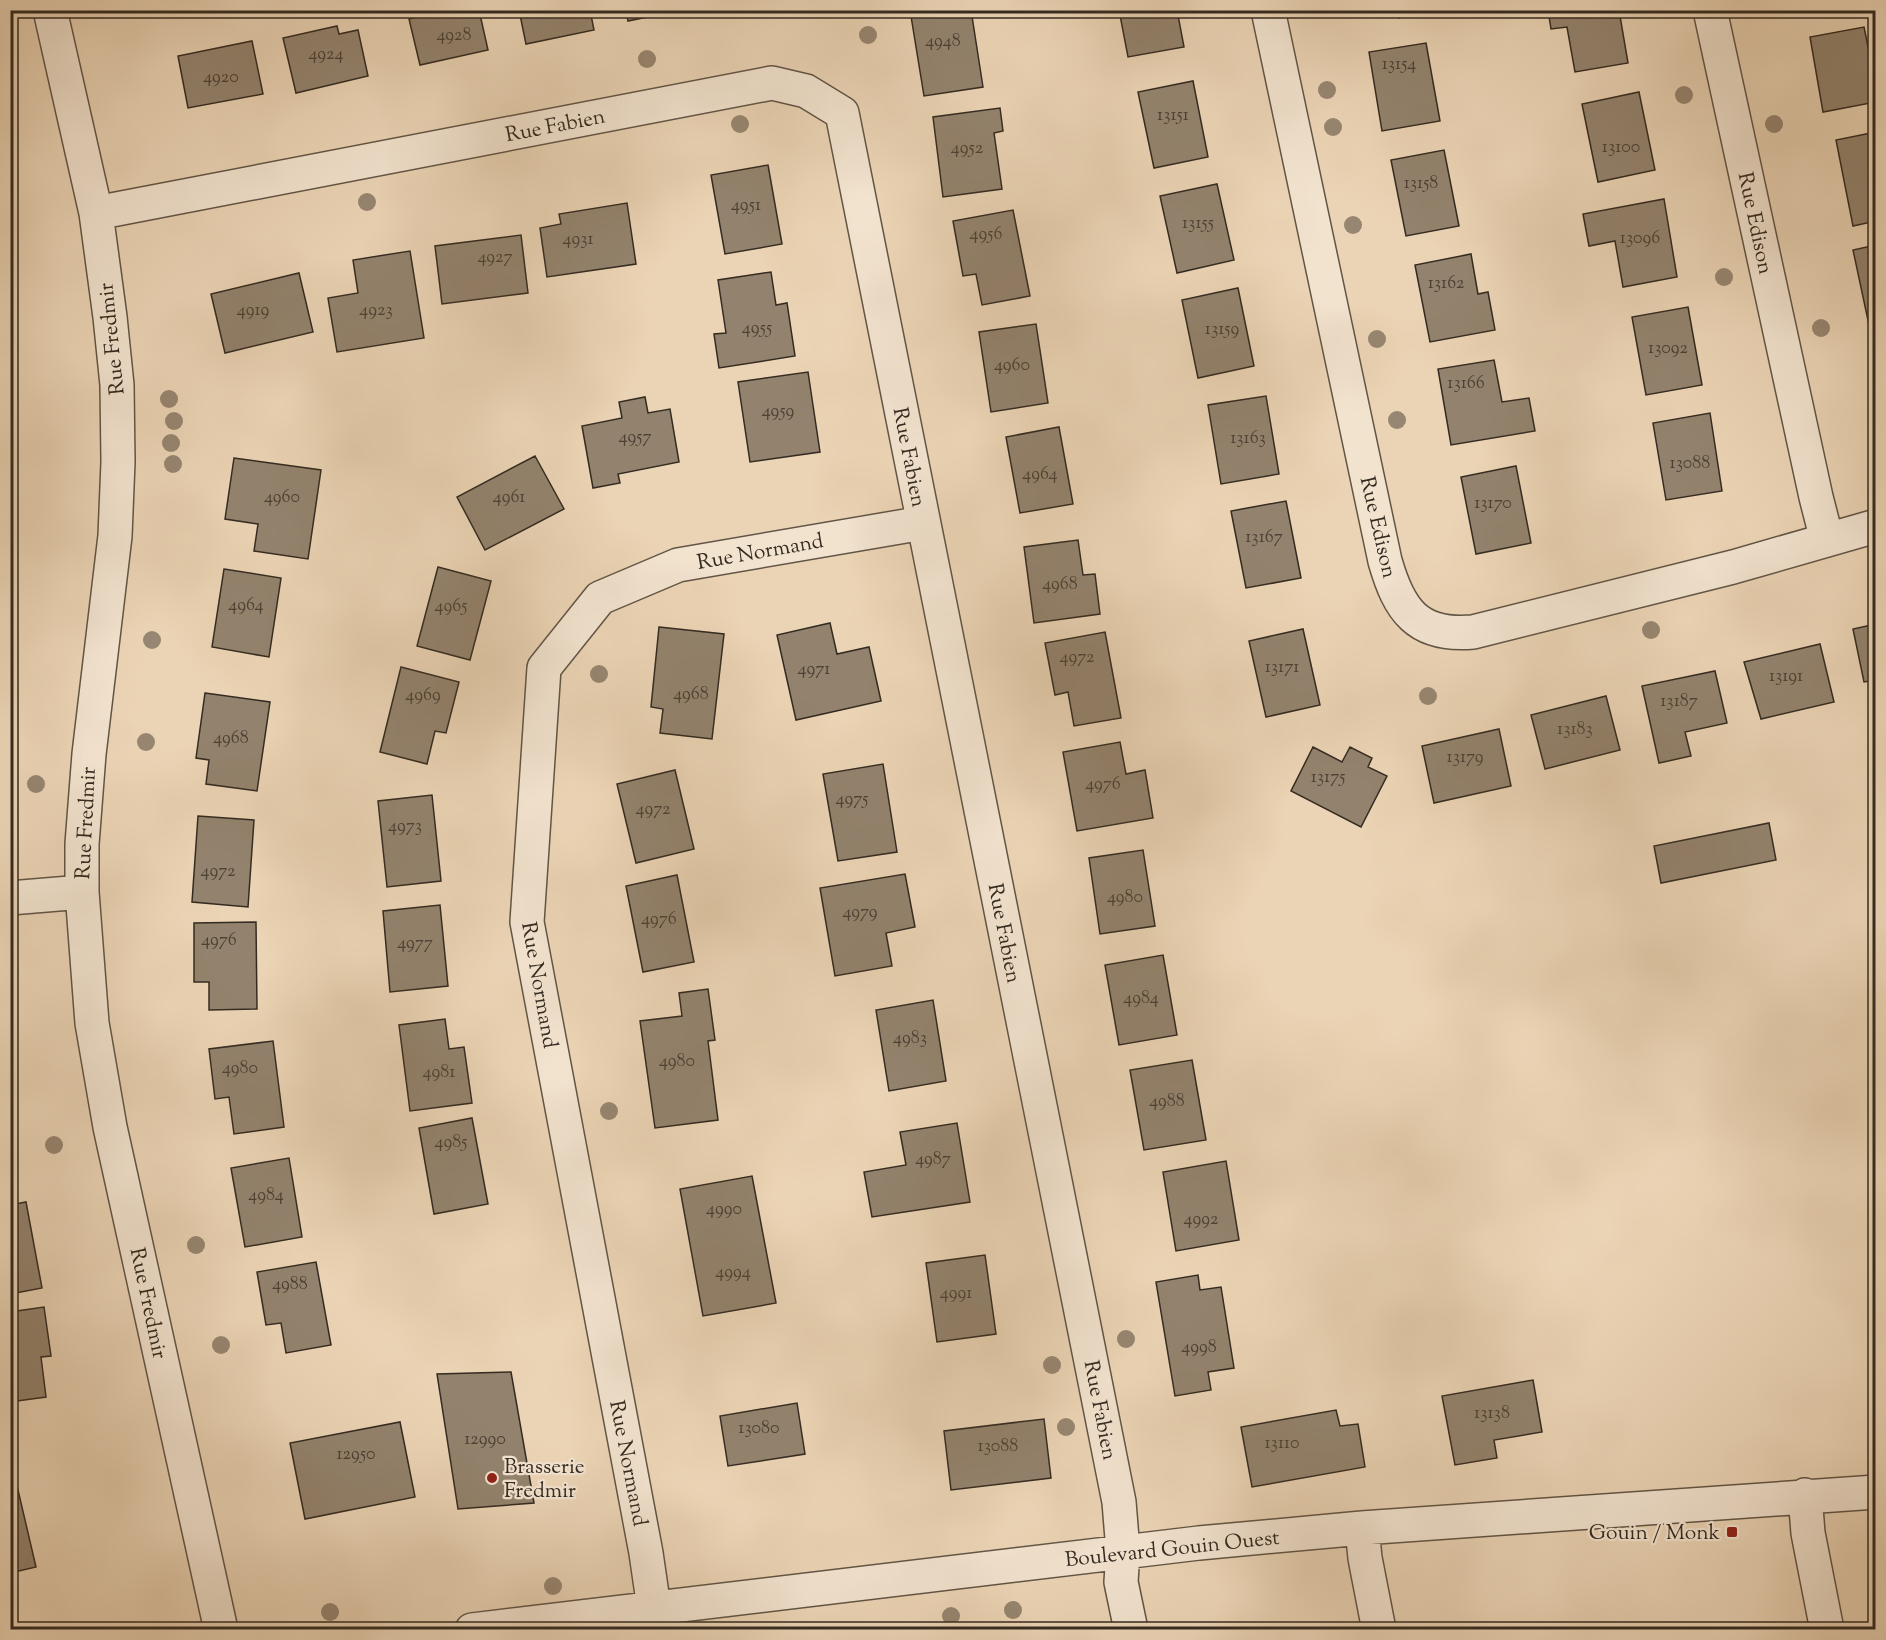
<svg xmlns="http://www.w3.org/2000/svg" width="1886" height="1640" viewBox="0 0 1886 1640" font-family="'Sorts Mill Goudy',serif">
<rect width="100%" height="100%" fill="#ebd4b5"/>
<filter id="stains"><feTurbulence type="fractalNoise" baseFrequency=".00333" numOctaves="4"/><feColorMatrix values="0 0 0 0 .2 0 0 0 0 .09 0 0 0 0 .02 0 0 0 .5 -.17"/></filter>
<radialGradient id="worn" r=".72"><stop offset=".6" stop-color="#630" stop-opacity="0"/><stop offset="1" stop-color="#630" stop-opacity=".3"/></radialGradient>
<path fill="#93836e" stroke="#342b21" stroke-width="1.5" d="M 446,10 L 479,10 L 488,50 L 420,65 L 409,19 Z
M 519,10 L 590,10 L 594,30 L 526,44 Z
M 626,10 L 681,10 L 628,21 Z
M 910,10 L 971,10 L 983,87 L 924,96 Z
M 1119,10 L 1177,10 L 1184,47 L 1128,57 Z
M 1396,10 L 1420,10 L 1399,18 Z
M 1548,10 L 1619,10 L 1628,63 L 1575,72 L 1567,27 L 1551,29 Z
M 337,26 L 339,34 L 358,30 L 368,76 L 296,93 L 283,38 Z
M 1864,27 L 1876,86 L 1876,102 L 1823,112 L 1810,37 Z
M 252,41 L 263,94 L 188,108 L 178,56 Z
M 1426,43 L 1440,121 L 1382,131 L 1369,52 Z
M 1193,81 L 1208,157 L 1154,168 L 1138,92 Z
M 1639,92 L 1655,170 L 1598,182 L 1582,104 Z
M 1000,108 L 1003,131 L 994,133 L 1002,189 L 943,197 L 933,117 Z
M 1876,132 L 1876,221 L 1853,226 L 1836,140 Z
M 1444,150 L 1459,226 L 1406,236 L 1391,160 Z
M 768,165 L 782,244 L 725,254 L 711,175 Z
M 1217,184 L 1234,260 L 1177,273 L 1160,196 Z
M 1664,199 L 1677,277 L 1623,287 L 1615,241 L 1589,246 L 1583,214 Z
M 627,203 L 636,264 L 547,277 L 540,228 L 561,224 L 559,214 Z
M 1013,210 L 1030,296 L 982,305 L 976,274 L 963,276 L 953,221 Z
M 521,235 L 528,293 L 442,304 L 435,246 Z
M 1876,245 L 1876,323 L 1869,325 L 1853,250 Z
M 410,251 L 424,338 L 337,352 L 328,298 L 358,293 L 353,260 Z
M 1471,254 L 1478,294 L 1488,292 L 1495,330 L 1430,342 L 1415,265 Z
M 771,272 L 776,305 L 787,303 L 795,356 L 719,368 L 714,334 L 726,333 L 718,280 Z
M 299,273 L 313,332 L 225,353 L 211,294 Z
M 1238,288 L 1254,366 L 1198,378 L 1182,300 Z
M 1688,307 L 1702,385 L 1646,395 L 1632,317 Z
M 1036,324 L 1048,403 L 991,412 L 979,332 Z
M 1494,360 L 1502,402 L 1529,398 L 1535,431 L 1451,445 L 1438,369 Z
M 808,372 L 820,452 L 750,462 L 738,382 Z
M 1266,396 L 1279,474 L 1221,484 L 1208,405 Z
M 645,397 L 648,413 L 670,409 L 679,462 L 618,474 L 620,483 L 593,488 L 582,426 L 622,418 L 619,402 Z
M 1710,413 L 1722,491 L 1666,500 L 1653,423 Z
M 1059,427 L 1073,504 L 1020,513 L 1006,437 Z
M 10,429 L 17,456 L 10,457 Z
M 535,456 L 564,509 L 485,550 L 457,497 Z
M 234,458 L 321,470 L 308,559 L 254,551 L 258,524 L 225,519 Z
M 1516,466 L 1531,543 L 1476,554 L 1461,477 Z
M 1286,501 L 1301,578 L 1246,588 L 1231,511 Z
M 1078,540 L 1083,575 L 1095,574 L 1100,614 L 1034,623 L 1024,547 Z
M 438,567 L 491,581 L 470,660 L 417,646 Z
M 224,569 L 281,578 L 269,657 L 212,647 Z
M 830,623 L 837,654 L 869,647 L 881,701 L 796,720 L 777,635 Z
M 1876,624 L 1876,680 L 1864,682 L 1853,629 Z
M 659,627 L 724,634 L 712,739 L 660,733 L 663,709 L 651,707 Z
M 1303,629 L 1320,705 L 1266,717 L 1249,641 Z
M 1105,632 L 1121,718 L 1074,726 L 1068,692 L 1055,695 L 1045,643 Z
M 1820,644 L 1834,702 L 1761,719 L 1744,662 Z
M 401,667 L 459,682 L 446,733 L 435,731 L 427,764 L 380,752 Z
M 1715,671 L 1727,723 L 1685,732 L 1691,756 L 1659,763 L 1642,686 Z
M 205,693 L 270,702 L 257,791 L 206,784 L 209,760 L 196,758 Z
M 1606,696 L 1620,750 L 1545,769 L 1531,715 Z
M 1499,729 L 1511,786 L 1434,803 L 1422,746 Z
M 1120,742 L 1126,774 L 1145,770 L 1153,818 L 1077,831 L 1063,752 Z
M 1313,747 L 1342,762 L 1350,747 L 1372,758 L 1368,767 L 1387,776 L 1361,827 L 1291,791 Z
M 883,764 L 897,852 L 838,861 L 823,774 Z
M 675,770 L 694,849 L 636,863 L 617,784 Z
M 432,795 L 441,881 L 387,887 L 378,801 Z
M 198,816 L 254,820 L 248,907 L 192,902 Z
M 1769,823 L 1776,860 L 1661,883 L 1654,846 Z
M 1143,850 L 1155,926 L 1100,934 L 1089,858 Z
M 905,874 L 915,927 L 886,933 L 892,966 L 835,976 L 820,888 Z
M 677,875 L 694,962 L 643,972 L 626,886 Z
M 440,905 L 448,986 L 390,992 L 383,911 Z
M 256,922 L 257,1009 L 209,1010 L 209,982 L 194,982 L 194,923 Z
M 1163,955 L 1177,1035 L 1119,1045 L 1105,965 Z
M 708,989 L 715,1040 L 708,1041 L 718,1120 L 655,1128 L 640,1021 L 682,1016 L 679,993 Z
M 933,1000 L 946,1081 L 889,1091 L 876,1010 Z
M 445,1019 L 449,1049 L 464,1047 L 472,1103 L 410,1111 L 399,1025 Z
M 273,1041 L 284,1127 L 234,1134 L 229,1097 L 215,1099 L 209,1049 Z
M 1192,1060 L 1206,1140 L 1144,1150 L 1130,1070 Z
M 472,1118 L 488,1204 L 434,1214 L 419,1128 Z
M 957,1123 L 970,1202 L 872,1217 L 864,1172 L 906,1165 L 900,1132 Z
M 289,1158 L 302,1237 L 245,1247 L 231,1168 Z
M 1226,1161 L 1239,1240 L 1176,1251 L 1163,1172 Z
M 752,1176 L 776,1303 L 703,1316 L 680,1189 Z
M 26,1202 L 42,1288 L 10,1294 L 10,1205 Z
M 985,1255 L 996,1334 L 937,1342 L 926,1263 Z
M 316,1262 L 331,1345 L 286,1353 L 281,1323 L 266,1325 L 257,1272 Z
M 1198,1275 L 1200,1290 L 1221,1287 L 1234,1368 L 1208,1372 L 1211,1390 L 1175,1396 L 1156,1282 Z
M 44,1307 L 51,1356 L 41,1357 L 46,1397 L 10,1402 L 10,1312 Z
M 511,1372 L 534,1503 L 458,1509 L 437,1374 Z
M 1533,1380 L 1542,1432 L 1494,1440 L 1497,1458 L 1455,1465 L 1442,1396 Z
M 797,1403 L 805,1454 L 728,1466 L 720,1416 Z
M 1336,1410 L 1340,1426 L 1358,1424 L 1365,1467 L 1252,1487 L 1241,1427 Z
M 1044,1419 L 1051,1478 L 951,1490 L 944,1431 Z
M 400,1422 L 415,1497 L 305,1519 L 290,1443 Z
M 14,1473 L 36,1567 L 10,1573 L 10,1474 Z"/>
<g fill="none" stroke-linecap="round" stroke-linejoin="round">
<defs>
<path id="minor" d="M 50,10 L 96,213 L 110,317 L 117,385 L 118,462 L 115,536 L 89,754 L 82,844 L 82,892 L 92,1023 L 110,1127 L 221,1630
M 1268,10 L 1385,561 C 1399,610 1417,637 1473,632 L 1733,567 L 1876,526
M 1710,10 L 1816,497 L 1827,540
M 96,213 L 772,83 L 806,91 L 842,113 L 1119,1502 L 1123,1551 L 1121,1582 L 1131,1630
M 10,898 L 82,892
M 1805,1495 L 1808,1533 L 1827,1630
M 1362,1528 L 1365,1558 L 1379,1630
M 649,1629 L 654,1608 L 646,1553 L 527,922 L 544,668 L 600,598 L 678,565 L 923,523
M 472,1630 L 1199,1543 L 1362,1528 L 1876,1492"/>
</defs>
<use href="#minor" stroke="#625546" stroke-width="36"/>
<use href="#minor" stroke="#f2e3cf" stroke-width="33"/>
</g>
<g fill="#978671">
<circle cx="868" cy="35" r="9"/>
<circle cx="647" cy="59" r="9"/>
<circle cx="1327" cy="90" r="9"/>
<circle cx="1684" cy="95" r="9"/>
<circle cx="740" cy="124" r="9"/>
<circle cx="1774" cy="124" r="9"/>
<circle cx="1333" cy="127" r="9"/>
<circle cx="367" cy="202" r="9"/>
<circle cx="1353" cy="225" r="9"/>
<circle cx="1724" cy="277" r="9"/>
<circle cx="1821" cy="328" r="9"/>
<circle cx="1377" cy="339" r="9"/>
<circle cx="169" cy="399" r="9"/>
<circle cx="1397" cy="420" r="9"/>
<circle cx="174" cy="421" r="9"/>
<circle cx="171" cy="443" r="9"/>
<circle cx="173" cy="464" r="9"/>
<circle cx="1651" cy="630" r="9"/>
<circle cx="152" cy="640" r="9"/>
<circle cx="599" cy="674" r="9"/>
<circle cx="1428" cy="696" r="9"/>
<circle cx="146" cy="742" r="9"/>
<circle cx="36" cy="784" r="9"/>
<circle cx="609" cy="1111" r="9"/>
<circle cx="54" cy="1145" r="9"/>
<circle cx="196" cy="1245" r="9"/>
<circle cx="1126" cy="1339" r="9"/>
<circle cx="221" cy="1345" r="9"/>
<circle cx="1052" cy="1365" r="9"/>
<circle cx="1066" cy="1427" r="9"/>
<circle cx="553" cy="1586" r="9"/>
<circle cx="1013" cy="1610" r="9"/>
<circle cx="330" cy="1612" r="9"/>
<circle cx="951" cy="1616" r="9"/>
</g>
<g fill="#8f2418" stroke="#f2e3cf" stroke-width="2">
<circle cx="492" cy="1478" r="6"/>
<rect x="1726" y="1526" width="12" height="12" rx="3"/>
</g>
<g text-anchor="middle" stroke-width="4.5" stroke-linejoin="round" paint-order="stroke">
<g font-size="18" fill="#4c4134">
<text x="454" y="40">4928</text>
<text x="943" y="46">4948</text>
<text x="326" y="59">4924</text>
<text x="1399" y="69">13154</text>
<text x="221" y="82">4920</text>
<text x="1173" y="120">13151</text>
<text x="1621" y="152">13100</text>
<text x="967" y="153">4952</text>
<text x="1421" y="188">13158</text>
<text x="746" y="210">4951</text>
<text x="1198" y="228">13155</text>
<text x="986" y="239">4956</text>
<text x="1640" y="243">13096</text>
<text x="578" y="244">4931</text>
<text x="495" y="262">4927</text>
<text x="1446" y="288">13162</text>
<text x="253" y="315">4919</text>
<text x="376" y="315">4923</text>
<text x="757" y="333">4955</text>
<text x="1222" y="334">13159</text>
<text x="1668" y="353">13092</text>
<text x="1012" y="370">4960</text>
<text x="1466" y="388">13166</text>
<text x="778" y="416">4959</text>
<text x="635" y="442">4957</text>
<text x="1248" y="443">13163</text>
<text x="1690" y="468">13088</text>
<text x="1040" y="479">4964</text>
<text x="282" y="502">4960</text>
<text x="509" y="502">4961</text>
<text x="1493" y="508">13170</text>
<text x="1264" y="542">13167</text>
<text x="1060" y="589">4968</text>
<text x="246" y="610">4964</text>
<text x="451" y="611">4965</text>
<text x="1077" y="662">4972</text>
<text x="1282" y="672">13171</text>
<text x="814" y="674">4971</text>
<text x="1786" y="681">13191</text>
<text x="691" y="699">4968</text>
<text x="423" y="700">4969</text>
<text x="1679" y="706">13187</text>
<text x="1575" y="734">13183</text>
<text x="231" y="743">4968</text>
<text x="1465" y="762">13179</text>
<text x="1328" y="782">13175</text>
<text x="1103" y="789">4976</text>
<text x="852" y="804">4975</text>
<text x="653" y="814">4972</text>
<text x="405" y="831">4973</text>
<text x="218" y="876">4972</text>
<text x="1125" y="902">4980</text>
<text x="860" y="917">4979</text>
<text x="659" y="924">4976</text>
<text x="219" y="945">4976</text>
<text x="415" y="948">4977</text>
<text x="1141" y="1003">4984</text>
<text x="910" y="1043">4983</text>
<text x="677" y="1066">4980</text>
<text x="240" y="1073">4980</text>
<text x="439" y="1077">4981</text>
<text x="1167" y="1106">4988</text>
<text x="451" y="1147">4985</text>
<text x="933" y="1164">4987</text>
<text x="266" y="1200">4984</text>
<text x="724" y="1214">4990</text>
<text x="1201" y="1224">4992</text>
<text x="733" y="1277">4994</text>
<text x="290" y="1289">4988</text>
<text x="956" y="1298">4991</text>
<text x="1199" y="1352">4998</text>
<text x="1492" y="1418">13138</text>
<text x="759" y="1433">13080</text>
<text x="485" y="1444">12990</text>
<text x="1282" y="1448">13110</text>
<text x="998" y="1451">13088</text>
<text x="356" y="1459">12950</text>
</g>
<g font-size="21" fill="#342b21" stroke="#f2e3cf">
<text transform="translate(555 125) rotate(-11)" y="7">Rue Fabien</text>
<text transform="translate(1756 223) rotate(78)" y="7">Rue Edison</text>
<text transform="translate(111 339) rotate(-96)" y="7">Rue Fredmir</text>
<text transform="translate(910 457) rotate(79)" y="7">Rue Fabien</text>
<text transform="translate(1379 527) rotate(77)" y="7">Rue Edison</text>
<text transform="translate(760 551) rotate(-10)" y="7">Rue Normand</text>
<text transform="translate(85 823) rotate(-87)" y="7">Rue Fredmir</text>
<text transform="translate(1005 933) rotate(79)" y="7">Rue Fabien</text>
<text transform="translate(540 985) rotate(80)" y="7">Rue Normand</text>
<text transform="translate(149 1303) rotate(78)" y="7">Rue Fredmir</text>
<text transform="translate(1101 1410) rotate(79)" y="7">Rue Fabien</text>
<text transform="translate(629 1463) rotate(79)" y="7">Rue Normand</text>
<text transform="translate(1172 1548) rotate(-6)" y="7">Boulevard Gouin Ouest</text>
</g>
<g font-size="21" fill="#342b21" stroke="#f2e3cf" text-anchor="start">
<text x="504" y="1473">Brasserie<tspan x="504" dy="24">Fredmir</tspan></text>
<text x="1720" y="1539" text-anchor="end">Gouin / Monk</text>
</g>
</g>
<rect width="1886" height="1640" fill="none" stroke="#ebd4b5" stroke-width="36"/>
<rect x="12" y="12" width="1862" height="1616" fill="none" stroke="#342b21" stroke-width="3"/>
<rect x="18" y="18" width="1850" height="1604" fill="none" stroke="#342b21" stroke-width="1.5"/>
<rect width="100%" height="100%" filter="url(#stains)"/>
<rect width="100%" height="100%" fill="url(#worn)"/>
</svg>
